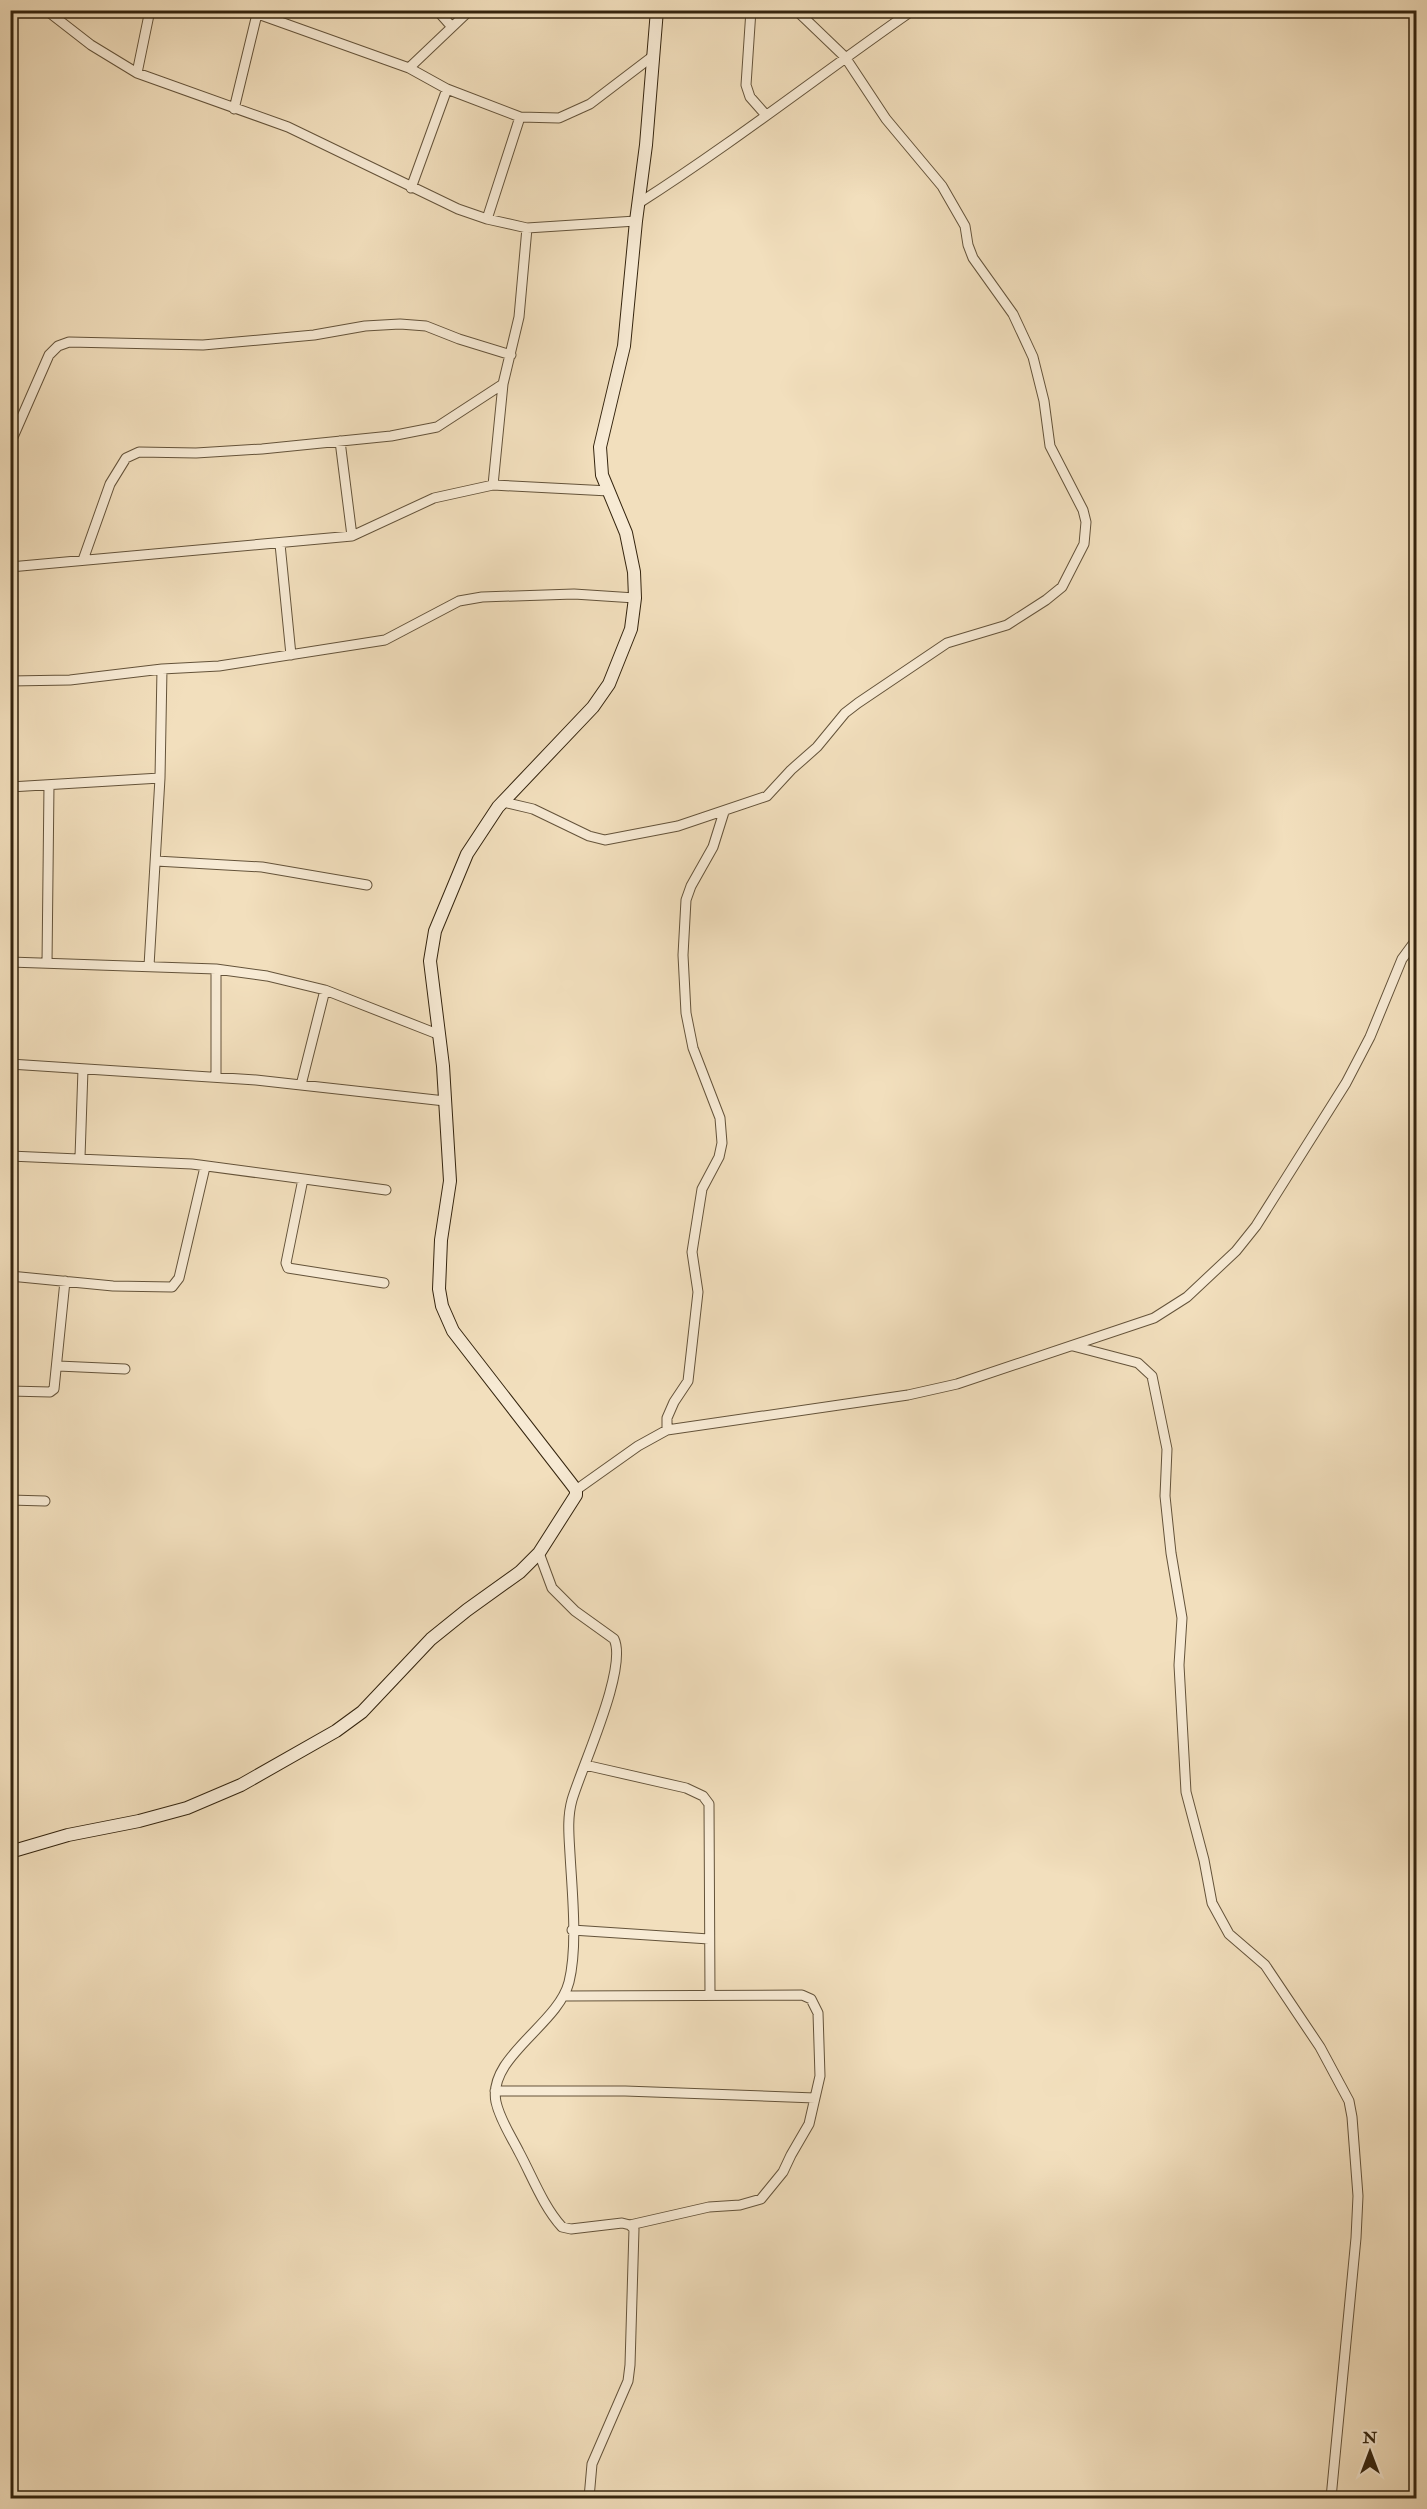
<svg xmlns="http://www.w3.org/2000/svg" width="1427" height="2509" viewBox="0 0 1427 2509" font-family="'IM FELL Double Pica',serif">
<rect width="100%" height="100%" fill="#f2dfbd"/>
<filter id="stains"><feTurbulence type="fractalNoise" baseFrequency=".00333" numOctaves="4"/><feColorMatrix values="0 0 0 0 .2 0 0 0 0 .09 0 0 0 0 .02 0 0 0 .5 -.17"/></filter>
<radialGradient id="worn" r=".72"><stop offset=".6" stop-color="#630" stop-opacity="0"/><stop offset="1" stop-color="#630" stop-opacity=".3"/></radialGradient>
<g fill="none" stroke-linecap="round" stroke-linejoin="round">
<defs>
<path id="street" d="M 46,10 L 91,45 L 137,73 L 288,127 L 458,209 L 487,219 L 527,228 L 636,221
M 437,10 L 452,27
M 751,10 L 746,85 L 750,97 L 765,114
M 258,14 L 409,68 L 447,89 L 520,117 L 559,118 L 590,104 L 653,56
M 409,68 L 470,10
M 137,73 L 150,10
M 234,109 L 258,10
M 411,188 L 447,89
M 639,203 C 733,143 821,74 913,10
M 487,219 L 520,117
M 340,441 L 352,536
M 10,444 L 49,355 L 58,346 L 69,342 L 203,345 L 314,335 L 365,326 L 400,324 L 426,326 L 459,339 L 511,355
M 493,485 L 503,384 L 519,317 L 527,228
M 280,544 L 291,655
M 83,560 L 110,484 L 126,458 L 139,452 L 196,453 L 262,449 L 391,436 L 437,427 L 503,384
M 10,567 L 352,536 L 434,498 L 493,485 L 609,491
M 10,681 L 70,680 L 162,669 L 219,666 L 385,640 L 459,601 L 482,597 L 574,594 L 635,598
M 10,787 L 160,778
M 503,802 L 533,809 L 589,836 L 605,840 L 678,826 L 767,796 L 791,770 L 817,747 L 845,713 L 858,703 L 947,643 L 1007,625 L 1046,600 L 1062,587 L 1084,544 L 1086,522 L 1083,510 L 1050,446 L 1044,401 L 1033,357 L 1013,314 L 973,258 L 968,245 L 965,226 L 942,186 L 886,119 L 845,57 L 796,10
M 156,861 L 262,867 L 367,885
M 10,962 L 216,969 L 267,976 L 325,990 L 440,1035
M 47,963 L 49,785
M 149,966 L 160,778 L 162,669
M 10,1064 L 256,1080 L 445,1101
M 216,1077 L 216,969
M 301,1085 L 325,990
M 10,1156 L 192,1164 L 386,1190
M 80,1157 L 83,1069
M 303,1179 L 286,1263 L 288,1268 L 384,1283
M 10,1276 L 113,1286 L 172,1287 L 179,1278 L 205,1167
M 1073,1346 L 1138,1363 L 1152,1376 L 1167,1449 L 1165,1496 L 1171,1553 L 1182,1618 L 1179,1665 L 1186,1792 L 1204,1860 L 1212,1903 L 1229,1934 L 1265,1965 L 1320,2047 L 1349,2101 L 1352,2117 L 1358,2196 L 1356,2238 L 1331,2498
M 58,1366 L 125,1369
M 10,1391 L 50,1392 L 54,1389 L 65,1281
M 667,1430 L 667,1418 L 674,1402 L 688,1381 L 698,1292 L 692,1252 L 702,1189 L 719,1157 L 722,1143 L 720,1118 L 693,1048 L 686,1013 L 683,955 L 686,900 L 691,886 L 713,847 L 724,812
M 576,1490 L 638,1446 L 667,1430 L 908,1395 L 957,1384 L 1154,1318 L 1187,1297 L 1236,1251 L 1256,1226 L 1346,1083 L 1370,1037 L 1402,959 L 1416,940
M 10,1500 L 45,1501
M 539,1553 L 552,1588 L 575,1611 L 614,1639 C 628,1668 582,1766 572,1800 C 567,1818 569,1836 570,1854 C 572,1891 578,1946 569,1982 C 558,2025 487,2057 496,2102 C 500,2120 511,2136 519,2152 C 532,2176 543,2206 562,2227 L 571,2229 L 622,2223 L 630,2225 L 634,2229 L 630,2365 L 628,2381 L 592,2464 L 589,2498
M 585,1765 L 686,1788 L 703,1796 L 709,1804 L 710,1995
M 572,1930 L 709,1939
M 564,1996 L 802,1995 L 811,1999 L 818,2013 L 820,2076 L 809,2124 L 791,2155 L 783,2172 L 761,2199 L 740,2205 L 709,2207 L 630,2225
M 495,2091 L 625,2091 L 815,2098"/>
<path id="secondary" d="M 10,1852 L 68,1835 L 139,1821 L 187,1808 L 241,1785 L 336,1731 L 362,1712 L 431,1639 L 467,1610 L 520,1572 L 539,1553 L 576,1495 L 576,1490 L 570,1482 L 453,1331 L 442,1306 L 439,1289 L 441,1240 L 450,1181 L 443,1066 L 430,961 L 435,931 L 467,854 L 498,807 L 593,707 L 609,684 L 631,629 L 635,598 L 634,572 L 626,533 L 602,475 L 600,447 L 624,346 L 636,221 L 646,145 L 657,10"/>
</defs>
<use href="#street" stroke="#64533a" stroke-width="11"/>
<use href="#secondary" stroke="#34240e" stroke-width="14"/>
<use href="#street" stroke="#f7ead4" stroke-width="9"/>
<use href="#secondary" stroke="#f7ead4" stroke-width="12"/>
</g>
<rect width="1427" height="2509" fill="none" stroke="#f2dfbd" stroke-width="36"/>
<rect x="12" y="12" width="1403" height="2485" fill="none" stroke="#34240e" stroke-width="3"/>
<rect x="18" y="18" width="1391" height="2473" fill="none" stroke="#34240e" stroke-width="1.5"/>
<g transform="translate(1370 2452)" stroke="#f7ead4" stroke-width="4.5" paint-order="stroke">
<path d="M0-4.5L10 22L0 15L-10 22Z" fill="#34240e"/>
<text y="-9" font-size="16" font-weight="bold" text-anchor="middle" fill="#34240e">N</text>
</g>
<rect width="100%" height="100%" filter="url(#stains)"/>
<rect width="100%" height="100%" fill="url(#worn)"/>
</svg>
